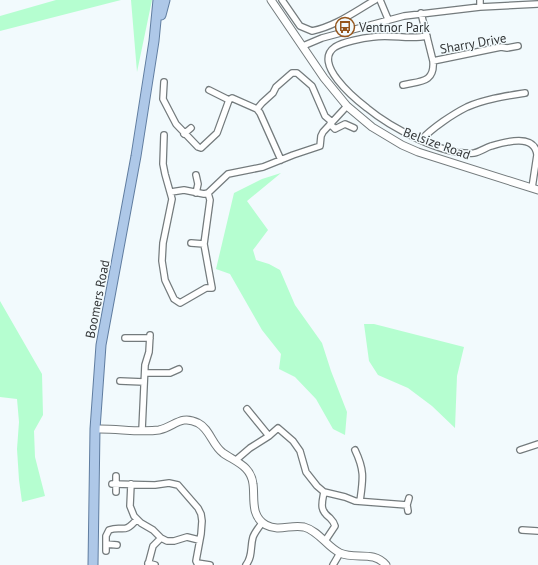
<svg xmlns="http://www.w3.org/2000/svg" width="538" height="565" viewBox="0 0 538 565" font-family="'PT Sans',sans-serif">
<rect width="100%" height="100%" fill="#f2fafd"/>
<path fill="#b5fed0" d="M 56,0 L 121,0 L 0,31 L 0,16 Z
M 131,0 L 152,0 L 137,72 Z
M 281,173 L 247,201 L 268,230 L 253,250 L 256,260 L 269,264 L 280,270 L 295,305 L 322,343 L 331,371 L 347,412 L 345,435 L 333,429 L 316,399 L 295,377 L 279,369 L 281,354 L 262,330 L 230,274 L 216,269 L 234,193 L 262,179 Z
M 0,301 L 42,374 L 43,415 L 34,431 L 35,457 L 45,496 L 22,502 L 19,480 L 17,449 L 19,422 L 17,399 L 0,397 Z
M 364,324 L 374,324 L 464,347 L 457,376 L 455,428 L 432,406 L 408,388 L 378,375 L 369,361 Z"/>
<g fill="none" stroke-linecap="round" stroke-linejoin="round">
<defs>
<path id="minor" d="M 282,0 L 300,26 L 312,31 C 336,26 354,12 375,0
M 380,0 L 388,19
M 480,0 L 480,7
M 427,36 C 409,40 391,34 373,37 C 363,38 343,42 335,47 C 312,63 354,98 367,108 C 390,127 443,156 474,153 C 480,152 485,148 491,146 C 505,142 535,133 537,155 L 532,188
M 303,46 L 322,38 L 404,16 L 480,7 L 538,4
M 433,61 L 501,47 L 507,48 L 518,46
M 164,82 L 163,99 L 176,124 L 198,147 L 201,148 L 217,133 L 229,100 L 232,98 L 257,109 L 260,113 L 281,160
M 403,85 C 420,81 435,83 433,61 L 421,13
M 209,90 L 229,100
M 257,109 L 262,103 L 273,93 L 276,87 L 292,73 L 297,73 L 312,86 L 325,116 L 332,122
M 330,124 L 335,129 L 345,124 L 354,128
M 184,134 L 191,128
M 164,135 L 163,164 L 165,174 L 172,199 L 163,243 L 162,261 L 165,280 L 174,299 L 180,303 L 206,288 L 212,288 L 204,244 L 210,200 L 208,193
M 421,140 C 432,128 453,114 467,107 C 485,99 506,96 525,93
M 171,192 L 184,190 L 204,194 L 208,193 L 228,174 L 263,167 L 293,155 L 320,146 L 321,136 L 323,132 L 347,106
M 196,193 L 198,184 L 196,175
M 191,243 L 204,244
M 125,338 L 150,338
M 145,373 L 170,373 L 179,369
M 120,381 L 144,382
M 142,430 L 145,365 L 149,352 L 150,335
M 269,436 L 278,428 L 293,441 L 300,451 L 306,472 L 317,486 L 324,492 L 345,497 L 355,501 L 407,505
M 355,450 C 365,471 363,479 360,501
M 520,450 L 538,444
M 236,460 L 250,448 L 269,436 L 247,409
M 112,484 L 155,485 L 169,483 L 178,485 L 198,508 L 201,514 L 202,521 L 201,534 L 196,561 L 197,563 L 210,565
M 131,484 L 130,506 L 134,516 L 141,523 L 153,530 L 161,538 L 167,541 L 174,541 L 187,537 L 199,540
M 116,492 L 116,476
M 324,492 C 322,503 319,510 330,518 C 333,521 334,522 335,526 L 325,541
M 408,511 L 407,505 L 409,498
M 522,530 L 538,531
M 106,544 L 117,545
M 106,551 L 106,536 L 109,530 C 123,525 124,535 137,519
M 148,563 L 155,565
M 148,565 L 153,546 L 161,538
M 246,565 C 253,556 250,547 253,537 C 255,532 259,527 262,523
M 333,565 L 340,553"/>
<path id="tertiary" d="M 271,0 L 324,78 L 347,106 L 372,127 L 402,145 L 418,152 L 538,190
M 95,429 C 116,428 138,433 159,430 C 174,427 181,414 198,423 C 210,429 212,445 223,453 C 236,462 251,466 253,484 C 255,498 250,516 266,525 C 279,532 291,524 304,527 C 319,531 327,547 340,553 C 356,560 373,550 386,565"/>
<path id="primary" d="M 161,15 L 165,0
M 93,565 L 95,429 L 101,345 L 136,156 L 154,41 L 158,0"/>
</defs>
<use href="#minor" stroke="#747b7d" stroke-width="8"/>
<use href="#tertiary" stroke="#747b7d" stroke-width="9"/>
<use href="#primary" stroke="#607da0" stroke-width="11"/>
<use href="#minor" stroke="#fff" stroke-width="5.5"/>
<use href="#tertiary" stroke="#fff" stroke-width="7"/>
<use href="#primary" stroke="#aec8e8" stroke-width="9"/>
</g>
<defs>
<symbol id="bus-ring" viewBox="-11 -11 22 22"><circle r="9.5" fill="#f2fafd" stroke="#95561d" stroke-width="1.5"/><path d="M-5-6H5V4H4V6H2V4H-2V6H-4V4H-5ZM-3.5-4V0h7V-4ZM-3.5 1.2v1.5H-2V1.2ZM2 1.2v1.5H3.5V1.2Z" fill="#95561d"/></symbol>
</defs>
<g fill-rule="evenodd">
<use href="#bus-ring" x="334" y="16" width="22" height="22"/>
</g>
<g text-anchor="middle" stroke-width="3" stroke-linejoin="round" paint-order="stroke">
<g font-size="13" fill="#333637" stroke="#f2fafd" text-anchor="start">
<text x="359" y="32">Ventnor Park</text>
</g>
<g font-size="13" fill="#333637" stroke="#f2fafd">
<text transform="translate(473 43) rotate(-10)" y="5">Sharry Drive</text>
<text transform="translate(437 143) rotate(20)" y="5">Belsize Road</text>
<text transform="translate(97 299) rotate(-79)" y="5">Boomers Road</text>
</g>
</g>
</svg>
